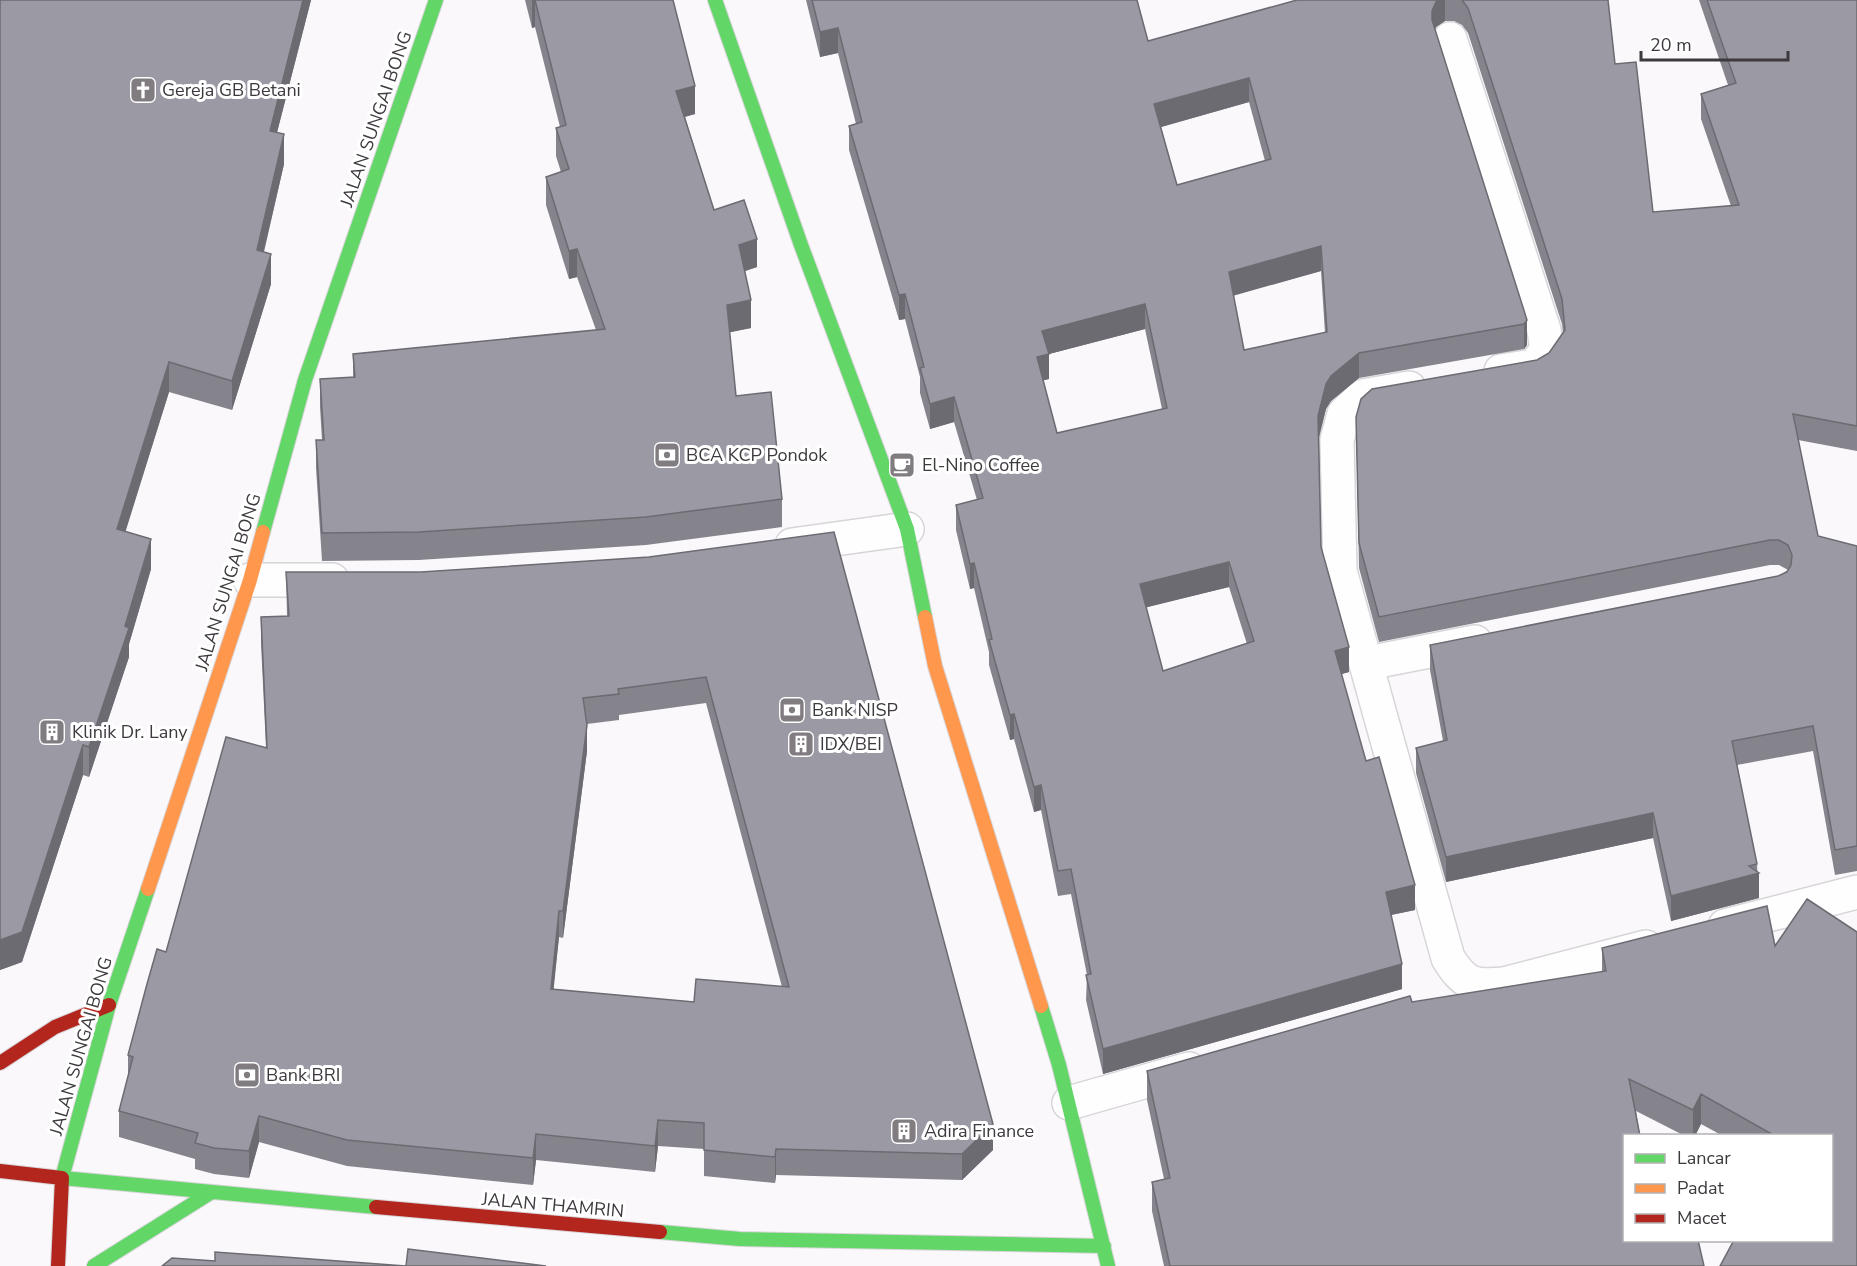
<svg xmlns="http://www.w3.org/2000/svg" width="1857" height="1266" viewBox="0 0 1857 1266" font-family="'Nunito Sans',sans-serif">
<rect width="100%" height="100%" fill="#fbf8fc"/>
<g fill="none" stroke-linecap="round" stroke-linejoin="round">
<defs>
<path id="street" d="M 1450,39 L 1544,330 L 1547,350 L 1534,366 L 1501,371
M 1409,388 L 1363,396 L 1344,414 L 1337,440 L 1340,571 L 1448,958 C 1464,984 1473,987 1504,984 L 1646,947
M 792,545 L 907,529
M 250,580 L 332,580
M 1368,663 L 1475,642
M 1725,926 L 1857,892
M 1069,1103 L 1189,1069"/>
<path id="fast" d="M 715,0 L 801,245 L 907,529 L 925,617
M 263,532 L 305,380 L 436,0
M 148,889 L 109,1005 L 62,1178 L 376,1207
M 1041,1006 L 1059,1065 L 1108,1266
M 660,1232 L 740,1239 L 1104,1246
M 94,1266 L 210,1193"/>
<path id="slow" d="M 925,617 L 935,666 L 1041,1006
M 148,889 L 250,580 L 263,532"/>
<path id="jam" d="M 0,1063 L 55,1027 L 109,1005
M 0,1171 L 62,1178 L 58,1266
M 376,1207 L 660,1232"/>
</defs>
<use href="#street" stroke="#d8d5d9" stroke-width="36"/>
<use href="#fast" stroke="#d8d5d9" stroke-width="16"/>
<use href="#slow" stroke="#d8d5d9" stroke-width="16"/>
<use href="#jam" stroke="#d8d5d9" stroke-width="16"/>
<use href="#street" stroke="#fefeff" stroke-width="33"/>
<use href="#fast" stroke="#63d668" stroke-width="14"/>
<use href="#slow" stroke="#ff974d" stroke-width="14"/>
<use href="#jam" stroke="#b3261e" stroke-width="14"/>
</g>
<path fill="#85848c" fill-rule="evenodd" d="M 0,0 L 311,0 L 277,132 L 284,164 L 264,252 L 271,284 L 232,410 L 169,392 L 125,531 L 151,569 L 129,644 L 129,657 L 89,777 L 83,775 L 22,962 L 0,970 Z
M 525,0 L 673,0 L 695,114 L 685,117 L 714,210 L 757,267 L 745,271 L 751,328 L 729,332 L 736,396 L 782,499 L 782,527 L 646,545 L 419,560 L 322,561 L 316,468 L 316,440 L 322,440 L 320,407 L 320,379 L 353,377 L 353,354 L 596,330 L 577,277 L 569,279 L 546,205 L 546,177 L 561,172 L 556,156 L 556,128 L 560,127 L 535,27 L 532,28 Z
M 806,0 L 1137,0 L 1148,41 L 1297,0 L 1608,0 L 1615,64 L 1653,212 L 1731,206 L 1701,119 L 1701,94 L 1728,85 L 1699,0 L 1857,0 L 1857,451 L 1798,440 L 1818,536 L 1857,546 L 1857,871 L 1835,875 L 1813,751 L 1737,765 L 1757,864 L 1759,898 L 1671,921 L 1653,838 L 1446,882 L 1416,773 L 1416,748 L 1443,741 L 1430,670 L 1430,645 L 1778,576 L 1788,570 L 1779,565 L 1770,565 L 1379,642 L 1359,568 L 1356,417 L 1537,360 L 1549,353 L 1563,333 L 1562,324 L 1468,33 L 1462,25 L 1454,21 L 1445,21 L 1436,27 L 1435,29 L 1527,320 L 1527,345 L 1524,349 L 1359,378 L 1331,401 L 1326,409 L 1319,438 L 1321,547 L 1349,672 L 1341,674 L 1366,761 L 1415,910 L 1391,915 L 1402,989 L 1103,1074 L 1086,1000 L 1087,975 L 1071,894 L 1058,896 L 1041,810 L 1034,812 L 1014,739 L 1010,740 L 989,665 L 989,652 L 974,588 L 970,589 L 956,530 L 956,505 L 977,500 L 954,422 L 930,429 L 920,393 L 920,377 L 905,319 L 899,320 L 849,150 L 849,126 L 856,124 L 838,53 L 820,57 ZM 1249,102 L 1265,161 L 1177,185 L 1161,127 ZM 1321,271 L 1325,333 L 1244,350 L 1233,295 ZM 1145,329 L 1162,409 L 1057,433 L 1043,380 L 1049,379 L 1049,354 ZM 1229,587 L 1247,644 L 1163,671 L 1146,607 Z
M 649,557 L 993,1150 L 962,1180 L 776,1175 L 775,1183 L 704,1176 L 704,1149 L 658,1146 L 655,1172 L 536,1160 L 533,1185 L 347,1166 L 259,1142 L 249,1178 L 214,1174 L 195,1169 L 195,1159 L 119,1137 L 119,1111 L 128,1076 L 128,1055 L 166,952 L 266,748 L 261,643 L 261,617 L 287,616 L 286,572 L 421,572 ZM 706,703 L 782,987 L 694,1002 L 553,989 L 559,937 L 563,938 L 587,751 L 587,724 L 619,720 L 619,715 Z
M 1807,899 L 1857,932 L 1857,1266 L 1720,1266 L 1734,1240 L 1832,1240 L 1832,1136 L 1723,1136 L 1701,1124 L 1695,1136 L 1685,1136 L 1636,1111 L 1640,1136 L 1624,1136 L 1624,1240 L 1698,1240 L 1704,1266 L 1164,1266 L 1152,1211 L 1152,1182 L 1164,1179 L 1147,1100 L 1147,1071 L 1410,996 L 1412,1002 L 1602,972 L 1602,948 L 1767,906 L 1775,946 Z"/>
<path fill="#6c6b72" d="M 303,0 L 311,0 L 270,160 L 270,131 Z
M 532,0 L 535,0 L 535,27 L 532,28 Z
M 1439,0 L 1445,0 L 1445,21 L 1436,27 L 1432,36 L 1432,11 L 1436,2 Z
M 838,28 L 838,53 L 820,57 L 820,32 Z
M 1249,78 L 1249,102 L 1154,129 L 1154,104 Z
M 695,86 L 695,114 L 676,119 L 676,91 Z
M 284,134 L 284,164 L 257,280 L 257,250 Z
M 757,239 L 757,267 L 739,273 L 739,245 Z
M 1321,246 L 1321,271 L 1229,297 L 1229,272 Z
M 577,249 L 577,277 L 569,279 L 569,251 Z
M 271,254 L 271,284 L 232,410 L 232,381 Z
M 905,294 L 905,319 L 899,320 L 899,295 Z
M 751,300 L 751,328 L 727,333 L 727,305 Z
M 1145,304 L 1145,329 L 1049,354 L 1049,379 L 1037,382 L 1037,357 L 1042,331 Z
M 1527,320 L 1527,345 L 1524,349 L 1524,324 Z
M 1359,353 L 1359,378 L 1331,401 L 1326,409 L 1318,440 L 1318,416 L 1326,384 L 1331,376 Z
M 169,362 L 169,392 L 117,559 L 117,529 Z
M 954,397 L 954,422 L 930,429 L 930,404 Z
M 151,539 L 151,569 L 129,644 L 129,657 L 89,777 L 89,747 Z
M 1229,562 L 1229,587 L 1140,609 L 1140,584 Z
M 974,563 L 974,588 L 970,589 L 970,564 Z
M 1349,647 L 1349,672 L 1335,676 L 1335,651 Z
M 1014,714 L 1014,739 L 1010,740 L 1010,715 Z
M 587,725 L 587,751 L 563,938 L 563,911 Z
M 83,745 L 83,775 L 22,962 L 0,970 L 0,940 Z
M 1041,785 L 1041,810 L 1034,812 L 1034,787 Z
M 1653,813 L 1653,838 L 1446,882 L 1446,857 Z
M 1759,873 L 1759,898 L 1671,921 L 1671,896 Z
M 1415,885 L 1415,910 L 1386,916 L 1386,892 Z
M 559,911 L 559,937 L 551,1015 L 551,989 Z
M 1402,964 L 1402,989 L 1103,1074 L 1103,1049 Z
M 1701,1094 L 1701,1124 L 1695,1136 L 1693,1136 L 1693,1110 Z
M 259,1116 L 259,1142 L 249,1178 L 249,1151 Z
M 658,1120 L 658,1146 L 655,1172 L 655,1146 Z
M 993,1124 L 993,1150 L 962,1180 L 962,1154 Z
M 536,1134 L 536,1160 L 533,1185 L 533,1158 Z
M 776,1149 L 776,1175 L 775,1183 L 775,1157 Z"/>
<path fill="#9b99a3" stroke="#6c6b72" stroke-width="1.5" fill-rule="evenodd" d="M 0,0 L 303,0 L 270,131 L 284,134 L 257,250 L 271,254 L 232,381 L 169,362 L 117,529 L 151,539 L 125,626 L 129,628 L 89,747 L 83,745 L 22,932 L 0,940 Z
M 535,0 L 673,0 L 695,86 L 676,91 L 714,210 L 744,200 L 757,239 L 739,245 L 751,300 L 727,305 L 736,396 L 771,392 L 782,499 L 646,517 L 419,532 L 322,533 L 316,440 L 324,440 L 320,379 L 355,377 L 353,354 L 605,329 L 577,249 L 569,251 L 546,177 L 569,169 L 556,128 L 566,125 Z
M 812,0 L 1137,0 L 1148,41 L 1297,0 L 1439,0 L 1436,2 L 1432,11 L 1432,20 L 1527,320 L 1524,324 L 1359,353 L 1331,376 L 1326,384 L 1318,416 L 1321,547 L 1349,647 L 1335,651 L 1366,761 L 1379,757 L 1415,885 L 1386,892 L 1402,964 L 1103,1049 L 1086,975 L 1091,974 L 1071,869 L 1058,871 L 1041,785 L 1034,787 L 1014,714 L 1010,715 L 989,640 L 992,639 L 974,563 L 970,564 L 956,505 L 983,498 L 954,397 L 930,404 L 920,368 L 924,367 L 905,294 L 899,295 L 849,126 L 862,122 L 838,28 L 820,32 ZM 1249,78 L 1271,159 L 1177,185 L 1154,104 ZM 1321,246 L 1327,332 L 1244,350 L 1229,272 ZM 1145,304 L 1167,408 L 1057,433 L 1037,357 L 1049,354 L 1042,331 ZM 1229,562 L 1254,641 L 1163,671 L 1140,584 Z
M 1462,0 L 1608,0 L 1615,64 L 1636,62 L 1653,212 L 1739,205 L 1701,94 L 1736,83 L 1707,0 L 1857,0 L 1857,426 L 1793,414 L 1818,536 L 1857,546 L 1857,846 L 1835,850 L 1813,726 L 1732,741 L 1757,864 L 1749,866 L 1759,873 L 1671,896 L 1653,813 L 1446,857 L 1416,748 L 1447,740 L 1430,645 L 1778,576 L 1787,572 L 1791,565 L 1792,555 L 1788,545 L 1779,540 L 1770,540 L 1379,617 L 1359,543 L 1356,417 L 1361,399 L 1372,389 L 1537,360 L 1549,353 L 1565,330 L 1562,299 L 1468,8 Z
M 834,532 L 993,1124 L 962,1154 L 776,1149 L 775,1157 L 704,1150 L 704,1123 L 658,1120 L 655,1146 L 536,1134 L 533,1158 L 347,1140 L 259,1116 L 249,1151 L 214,1148 L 195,1143 L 198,1133 L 119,1111 L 133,1057 L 128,1055 L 147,984 L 157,949 L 166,952 L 226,737 L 267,748 L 261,617 L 289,616 L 286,572 L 421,572 L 649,557 ZM 706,677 L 789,987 L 696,979 L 694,1002 L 551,989 L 559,911 L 563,911 L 587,725 L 583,698 L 619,694 L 618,689 Z
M 1807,899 L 1857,932 L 1857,1266 L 1720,1266 L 1734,1240 L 1832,1240 L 1832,1136 L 1775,1136 L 1701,1094 L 1693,1110 L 1629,1079 L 1640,1136 L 1624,1136 L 1624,1240 L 1698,1240 L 1704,1266 L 1170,1266 L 1152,1182 L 1170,1178 L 1147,1071 L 1410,996 L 1412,1002 L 1606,971 L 1602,948 L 1767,906 L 1775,946 Z
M 408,1249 L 546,1266 L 162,1266 L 172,1258 L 215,1261 L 215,1252 L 406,1266 Z"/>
<defs>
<symbol id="church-square" viewBox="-11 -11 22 22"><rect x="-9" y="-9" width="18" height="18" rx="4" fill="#807c80" stroke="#fff"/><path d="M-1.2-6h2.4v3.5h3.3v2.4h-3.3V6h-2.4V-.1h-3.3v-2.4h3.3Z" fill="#fff"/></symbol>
<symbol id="bank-square" viewBox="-11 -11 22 22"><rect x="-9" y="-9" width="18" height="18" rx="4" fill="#807c80" stroke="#fff"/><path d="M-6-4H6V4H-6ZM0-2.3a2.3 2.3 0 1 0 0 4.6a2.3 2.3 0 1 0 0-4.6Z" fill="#fff"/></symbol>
<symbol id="cafe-square" viewBox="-11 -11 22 22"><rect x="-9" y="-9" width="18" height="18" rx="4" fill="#807c80" stroke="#fff"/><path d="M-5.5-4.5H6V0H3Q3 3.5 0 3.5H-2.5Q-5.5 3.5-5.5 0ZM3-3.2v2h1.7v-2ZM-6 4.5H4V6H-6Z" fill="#fff"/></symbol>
<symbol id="building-square" viewBox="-11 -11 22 22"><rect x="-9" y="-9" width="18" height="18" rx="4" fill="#807c80" stroke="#fff"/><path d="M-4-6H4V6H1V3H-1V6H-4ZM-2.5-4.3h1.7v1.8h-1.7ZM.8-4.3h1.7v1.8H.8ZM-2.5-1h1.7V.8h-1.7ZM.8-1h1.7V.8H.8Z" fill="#fff"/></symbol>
</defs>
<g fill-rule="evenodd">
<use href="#church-square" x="128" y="75" width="30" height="30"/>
<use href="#bank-square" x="652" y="440" width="30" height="30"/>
<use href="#cafe-square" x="887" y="450" width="30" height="30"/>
<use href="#bank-square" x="777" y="695" width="30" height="30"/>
<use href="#building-square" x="37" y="717" width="30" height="30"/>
<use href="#building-square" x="786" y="729" width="30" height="30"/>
<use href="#bank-square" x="232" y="1060" width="30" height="30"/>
<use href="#building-square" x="889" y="1116" width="30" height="30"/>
</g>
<g text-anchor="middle" stroke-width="6" stroke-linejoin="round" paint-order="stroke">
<g font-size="18" fill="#3d393e" stroke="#fff" text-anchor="start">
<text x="162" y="96">Gereja GB Betani</text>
<text x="686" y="461">BCA KCP Pondok</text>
<text x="922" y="471">El-Nino Coffee</text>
<text x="812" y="716">Bank NISP</text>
<text x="72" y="738">Klinik Dr. Lany</text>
<text x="820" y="750">IDX/BEI</text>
<text x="266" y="1081">Bank BRI</text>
<text x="924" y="1137">Adira Finance</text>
</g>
<g font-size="18" fill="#3d393e" stroke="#fff">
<text transform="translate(376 119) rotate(-71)" y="6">JALAN SUNGAI BONG</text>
<text transform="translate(228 582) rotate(-73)" y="6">JALAN SUNGAI BONG</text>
<text transform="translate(81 1046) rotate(-74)" y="6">JALAN SUNGAI BONG</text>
<text transform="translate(553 1205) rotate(5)" y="6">JALAN THAMRIN</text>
</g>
</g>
<rect x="1623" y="1134" width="210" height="108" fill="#ffffff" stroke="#b1b0b2" stroke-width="1.5"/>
<rect x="1635" y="1154" width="30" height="9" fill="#63d668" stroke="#b1b0b2" stroke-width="1.5"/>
<text x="1677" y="1164" font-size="18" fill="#3d393e">Lancar</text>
<rect x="1635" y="1184" width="30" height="9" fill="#ff974d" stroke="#b1b0b2" stroke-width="1.5"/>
<text x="1677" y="1194" font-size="18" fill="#3d393e">Padat</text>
<rect x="1635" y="1214" width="30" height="9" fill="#b3261e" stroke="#b1b0b2" stroke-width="1.5"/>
<text x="1677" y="1224" font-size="18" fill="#3d393e">Macet</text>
<path d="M1641 51v9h147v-9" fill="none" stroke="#3d393e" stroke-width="3"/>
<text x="1650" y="51" font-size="18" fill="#3d393e" stroke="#ffffff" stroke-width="4.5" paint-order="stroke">20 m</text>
</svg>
